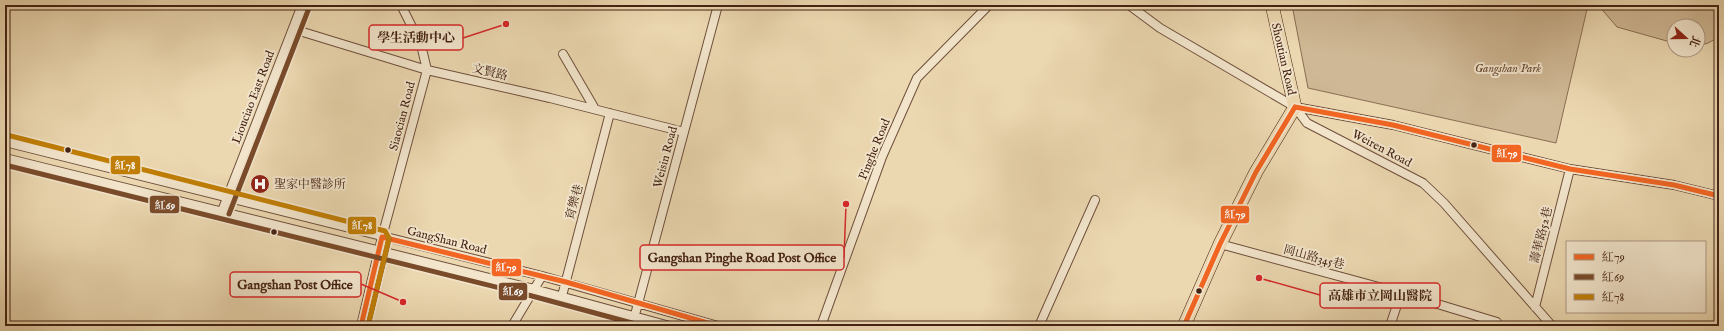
<svg xmlns="http://www.w3.org/2000/svg" width="1724" height="331" viewBox="0 0 1724 331" font-family="'IM FELL English','Noto Serif TC',serif">
<rect width="100%" height="100%" fill="#ebd7b0"/>
<filter id="stains"><feTurbulence type="fractalNoise" baseFrequency=".005" numOctaves="4"/><feColorMatrix values="0 0 0 0 .2 0 0 0 0 .09 0 0 0 0 .02 0 0 0 .5 -.17"/></filter>
<radialGradient id="worn" r=".72"><stop offset=".6" stop-color="#630" stop-opacity="0"/><stop offset="1" stop-color="#630" stop-opacity=".3"/></radialGradient>
<path fill="#cfb895" stroke="#8a6d54" d="M 1292,5 L 1588,5 L 1556,143 L 1308,88 Z
M 1598,5 L 1719,5 L 1719,37 L 1708,43 L 1698,46 L 1698,26 L 1674,26 L 1674,43 L 1617,27 Z"/>
<g fill="none" stroke-linecap="round" stroke-linejoin="round">
<defs>
<path id="street" d="M 1129,5 L 1160,28 L 1295,107 L 1307,123 L 1423,183 L 1444,203 L 1552,326
M 293,29 L 427,70 L 550,98 L 684,132
M 563,54 L 595,109
M 1295,107 L 1393,125 L 1570,169 L 1674,185 L 1719,196
M 5,142 L 542,276 L 718,326
M 5,158 L 534,289 L 670,326
M 222,211 L 302,5
M 1220,244 L 1401,293 L 1390,326
M 1401,293 L 1497,322
M 562,296 L 610,113
M 1535,307 L 1570,169
M 361,326 L 382,237 L 427,70 L 421,45 L 401,5
M 512,326 L 542,276
M 632,326 L 718,5
M 821,326 L 882,157 L 917,78 L 989,5
M 1039,326 L 1095,200"/>
<path id="primary" d="M 1184,326 L 1220,244 L 1256,172 L 1295,107 L 1272,5"/>
</defs>
<use href="#street" stroke="#6e4f3a" stroke-width="10"/>
<use href="#primary" stroke="#442213" stroke-width="14"/>
<use href="#street" stroke="#f2e5cc" stroke-width="8"/>
<use href="#primary" stroke="#ebd7b0" stroke-width="13"/>
<defs>
<path id="bus-1" d="M 1295,107 L 1393,125 L 1570,169 L 1674,185 L 1719,196
M 361,326 L 382,237 L 566,282 L 718,326
M 1184,326 L 1220,244 L 1256,172 L 1295,107"/>
<path id="bus-2" d="M 5,165 L 532,296 L 643,326
M 229,214 L 309,8
M 368,326 L 389,239"/>
<path id="bus-3" d="M 7,135 L 385,231 L 389,238 L 368,326"/>
</defs>
<use href="#bus-1" stroke="#f2e5cc" stroke-width="8"/>
<use href="#bus-2" stroke="#f2e5cc" stroke-width="8"/>
<use href="#bus-3" stroke="#f2e5cc" stroke-width="8"/>
<use href="#bus-1" stroke="#f26522" stroke-width="5"/>
<use href="#bus-2" stroke="#7a4b2a" stroke-width="5"/>
<use href="#bus-3" stroke="#c17e06" stroke-width="5"/>
</g>
<defs>
<symbol id="hospital-disc" viewBox="-11 -11 22 22"><circle r="9.5" fill="#8f2418" stroke="#f2e5cc"/><path d="M-5-5h3v3.5h4V-5h3V5h-3V1.5h-4V5h-3Z" fill="#fff"/></symbol>
</defs>
<g fill-rule="evenodd">
<use href="#hospital-disc" x="249" y="173" width="22" height="22"/>
</g>
<g fill="#442213" stroke="#f2e5cc" stroke-width="1.5">
<circle cx="1474" cy="145" r="3.5"/>
<circle cx="68" cy="150" r="3.5"/>
<circle cx="274" cy="232" r="3.5"/>
<circle cx="1199" cy="291" r="3.5"/>
</g>
<g text-anchor="middle" stroke-width="4" stroke-linejoin="round" paint-order="stroke">
<g font-size="12" fill="#442213" stroke="#f2e5cc">
<text transform="translate(1284 59) rotate(77)" y="4">Shoutian Road</text>
<text transform="translate(490 72) rotate(13)" y="4">文賢路</text>
<text transform="translate(253 97) rotate(-69)" y="4">Liouciao East Road</text>
<text transform="translate(402 116) rotate(-75)" y="4">Siaocian Road</text>
<text transform="translate(1382 148) rotate(28)" y="4">Weiren Road</text>
<text transform="translate(874 149) rotate(-68)" y="4">Pinghe Road</text>
<text transform="translate(665 157) rotate(-75)" y="4">Weisin Road</text>
<text transform="translate(574 202) rotate(-75)" y="4">育樂巷</text>
<text transform="translate(1541 235) rotate(-76)" y="4">壽華路52巷</text>
<text transform="translate(447 240) rotate(14)" y="4">GangShan Road</text>
<text transform="translate(1314 257) rotate(15)" y="4">岡山路345巷</text>
</g>
<g font-size="12" font-style="italic" fill="#674834" stroke="#f2e5cc">
<text x="1508" y="72">Gangshan Park</text>
</g>
<g font-size="12" fill="#442213" stroke="#f2e5cc" text-anchor="start">
<text x="274" y="188">聖家中醫診所</text>
</g>
</g>
<path fill="none" stroke="#d62828" stroke-width="1.5" d="M506 24L463 38M846 204L844 258M403 302L361 284M1259 278L1320 295"/>
<g fill="#d62828" stroke="#f2e5cc" stroke-width="1.5">
<circle cx="506" cy="24" r="4"/>
<circle cx="846" cy="204" r="4"/>
<circle cx="403" cy="302" r="4"/>
<circle cx="1259" cy="278" r="4"/>
</g>
<g fill="#f2e5cc" stroke="#d62828" stroke-width="1.5">
<rect x="369" y="25" width="94" height="25" rx="4"/>
<rect x="640" y="245" width="204" height="25" rx="4"/>
<rect x="230" y="272" width="131" height="25" rx="4"/>
<rect x="1320" y="283" width="120" height="25" rx="4"/>
</g>
<g font-size="13" text-anchor="middle" font-weight="bold" fill="#442213">
<text x="416" y="42">學生活動中心</text>
<text x="742" y="262">Gangshan Pinghe Road Post Office</text>
<text x="295" y="289">Gangshan Post Office</text>
<text x="1380" y="300">高雄市立岡山醫院</text>
</g>
<g stroke="#f2e5cc" stroke-width="1.5">
<rect x="1491" y="144" width="31" height="19" rx="4" fill="#f26522"/>
<rect x="110" y="155" width="31" height="20" rx="4" fill="#c17e06"/>
<rect x="149" y="195" width="31" height="19" rx="4" fill="#7a4b2a"/>
<rect x="1220" y="205" width="30" height="19" rx="4" fill="#f26522"/>
<rect x="347" y="216" width="30" height="19" rx="4" fill="#c17e06"/>
<rect x="491" y="258" width="31" height="19" rx="4" fill="#f26522"/>
<rect x="498" y="282" width="30" height="19" rx="4" fill="#7a4b2a"/>
</g>
<g font-size="11" text-anchor="middle" font-weight="bold" fill="#fff">
<text x="1507" y="157">紅79</text>
<text x="125" y="169">紅78</text>
<text x="165" y="209">紅69</text>
<text x="1235" y="218">紅79</text>
<text x="362" y="229">紅78</text>
<text x="506" y="271">紅79</text>
<text x="513" y="295">紅69</text>
</g>
<rect width="1724" height="331" fill="none" stroke="#ebd7b0" stroke-width="20"/>
<rect x="6" y="6" width="1712" height="319" fill="none" stroke="#442213" stroke-width="2"/>
<rect x="10" y="10" width="1704" height="311" fill="none" stroke="#442213"/>
<rect x="1566" y="241" width="140" height="72" fill="#f2e5cc" stroke="#ac9782"/>
<rect x="1574" y="254" width="20" height="6" fill="#f26522" stroke="#ac9782"/>
<text x="1602" y="261" font-size="12" fill="#442213">紅79</text>
<rect x="1574" y="274" width="20" height="6" fill="#7a4b2a" stroke="#ac9782"/>
<text x="1602" y="281" font-size="12" fill="#442213">紅69</text>
<rect x="1574" y="294" width="20" height="6" fill="#c17e06" stroke="#ac9782"/>
<text x="1602" y="301" font-size="12" fill="#442213">紅78</text>
<g transform="translate(1686 38) rotate(111)"><circle r="19" fill="#f2e5cc" stroke="#ac9782"/>
<path d="M0-3L7 15L0 10L-7 15Z" fill="#8f2418"/>
<text y="-6" font-size="11" font-weight="bold" text-anchor="middle" fill="#442213">北</text>
</g>
<rect width="100%" height="100%" filter="url(#stains)"/>
<rect width="100%" height="100%" fill="url(#worn)"/>
</svg>
